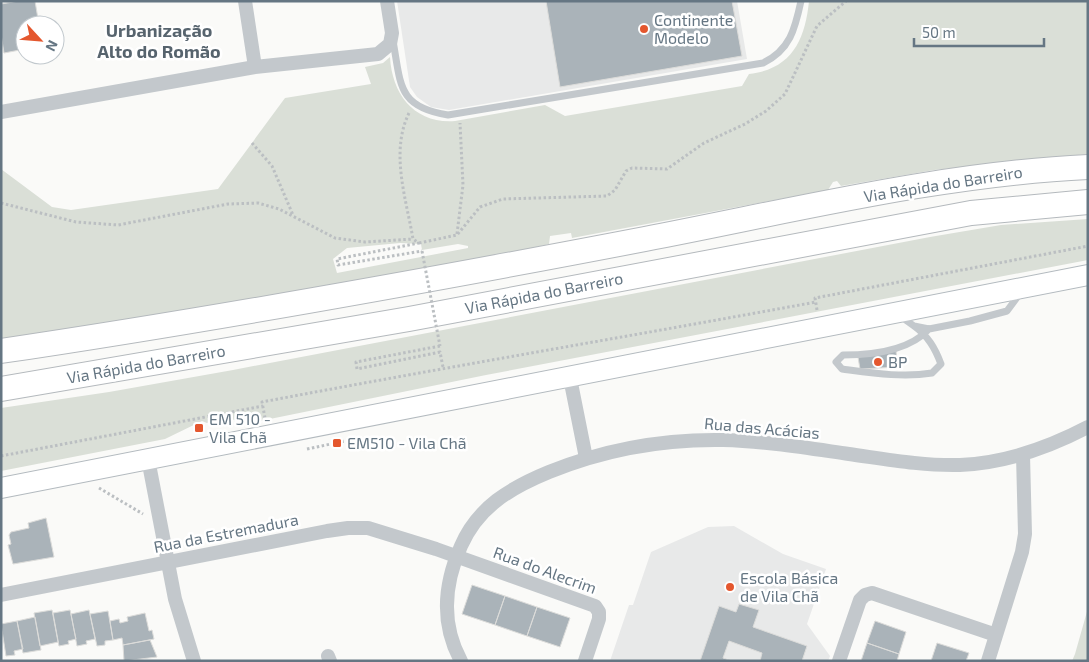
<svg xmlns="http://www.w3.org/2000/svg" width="1089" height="662" viewBox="0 0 1089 662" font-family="'Exo 2',sans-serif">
<rect width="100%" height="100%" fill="#fafaf8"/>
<path fill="#e8e9e9" d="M 397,1 L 737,1 L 747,59 L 449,110 L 431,107 L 417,97 L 410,87 Z
M 734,526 L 783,554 L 826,569 L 807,624 L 830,656 L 828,661 L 610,661 L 629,605 L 633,605 L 651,552 L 708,527 Z"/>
<path fill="#dadfd7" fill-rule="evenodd" d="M 809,1 L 1088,1 L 1088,154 L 934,170 L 841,186 L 837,181 L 833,182 L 828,190 L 572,238 L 571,233 L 550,236 L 549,244 L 521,251 L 1,343 L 1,169 L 52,207 L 71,210 L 218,189 L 285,98 L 371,84 L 365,67 L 383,63 L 390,57 C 392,95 415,124 455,121 L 545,105 L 565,116 L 742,86 L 749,74 C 792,69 805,40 809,1 ZM 400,243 L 421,244 L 422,250 L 458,244 L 468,246 L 468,248 L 337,273 L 333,259 L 347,248 Z
M 1088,219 L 1088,260 L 486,375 L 260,421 L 218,419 L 207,423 L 202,421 L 165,439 L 1,471 L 1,408 L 109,392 L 233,370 L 930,237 L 1001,225 Z
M 1088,608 L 1088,661 L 1072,661 L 1075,654 Z"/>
<path fill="#aab3b9" stroke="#dcdcda" d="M 19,1 L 35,1 L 39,25 L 25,25 L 25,49 L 4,53 L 1,34 L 1,4 Z
M 546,1 L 732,1 L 742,56 L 560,87 Z
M 896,351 L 898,367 L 860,369 L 858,357 Z
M 46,518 L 54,557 L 13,564 L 8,545 L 11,544 L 9,535 L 11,532 L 29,528 L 28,523 Z
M 472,585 L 505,596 L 495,625 L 462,614 Z
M 505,596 L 537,607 L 527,636 L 495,625 Z
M 739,604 L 759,610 L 753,627 L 807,646 L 802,661 L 760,661 L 762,653 L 729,641 L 723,658 L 732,661 L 700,661 L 719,606 L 736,612 Z
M 537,607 L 570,618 L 560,647 L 527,636 Z
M 52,610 L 58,642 L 40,646 L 34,613 Z
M 70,610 L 76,639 L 68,641 L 69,644 L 59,646 L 53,613 Z
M 89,610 L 95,639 L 86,641 L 87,644 L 77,646 L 71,614 Z
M 108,611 L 113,640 L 105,641 L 105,645 L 97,646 L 90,614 Z
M 145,613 L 149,631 L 152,630 L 154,639 L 123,645 L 122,638 L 113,640 L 110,621 L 119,619 L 120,623 L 128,621 L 127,617 Z
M 35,617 L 41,650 L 23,653 L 17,621 Z
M 17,621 L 23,649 L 14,651 L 15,655 L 6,656 L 1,624 Z
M 875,621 L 906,632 L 899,654 L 867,643 Z
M 150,640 L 157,657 L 124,661 L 123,645 Z
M 867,643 L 899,654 L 897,661 L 861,661 Z
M 937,643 L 969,653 L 966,661 L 931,661 Z"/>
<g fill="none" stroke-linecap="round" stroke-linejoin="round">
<defs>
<path id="secondary" d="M 1,488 L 1088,275"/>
<path id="trunk" d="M 1,351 C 217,319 431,280 645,239 C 791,211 939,174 1088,167
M 1,389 L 409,319 L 971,213 L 1088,202"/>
</defs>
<use href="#secondary" stroke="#b3babf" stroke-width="22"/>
<use href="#trunk" stroke="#b4b9bd" stroke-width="26"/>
<path stroke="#bbbfc2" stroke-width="3" stroke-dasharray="2.5 2.5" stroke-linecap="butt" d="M 409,113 C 390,152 406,198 413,239 L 419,243 L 337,259 L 338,265 L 422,251
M 252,143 L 272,166 L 293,215
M 1,203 L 76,222 L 118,225 L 228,204 L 258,203 L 279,209 L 335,238 L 365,242 L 413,239
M 457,234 L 463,185 L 460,123
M 419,243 L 457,235 L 480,207 L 503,199 L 607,196 L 615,190 L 626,171 L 632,168 L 667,169 L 704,143 L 745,124 L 766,111 L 785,94 L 817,26 L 846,1
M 817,310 L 815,298 L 1088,246
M 440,346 L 356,362 L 357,369 L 440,352 L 443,367
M 265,418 L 262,402 C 447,367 631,336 816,302
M 307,449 L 345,441
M 1,456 L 263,406
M 99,488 L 143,514"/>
<path stroke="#c3c8cc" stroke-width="7" d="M 393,41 C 401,84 397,107 448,115 L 763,63 C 790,50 795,29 801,1
M 900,316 L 914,326 L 929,329 L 970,321 L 1007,311 L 1021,292
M 914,326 C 928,336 935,348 941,364 L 932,373 C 903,378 872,373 842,369 L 836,362 L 843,355 C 871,355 909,351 929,329"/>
<path stroke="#c3c8cc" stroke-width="14" d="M 245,1 L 255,67
M 1,112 L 255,67 L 378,54 L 390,44 L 392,33 L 387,1
M 570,378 L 586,458
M 148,459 L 175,599 L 194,661
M 1,595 L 327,531 L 348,528 L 368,528 L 436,549 L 595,606 L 599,612 L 599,619 L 585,661
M 328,656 L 330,661
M 461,661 C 441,624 444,584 461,546 C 478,507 510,488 549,472 C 603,450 664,439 723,440 C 765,441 807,448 849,454 C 885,459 923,466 960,465 C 1005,463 1048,448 1088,427
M 839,661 L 860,600 L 865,595 L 872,593 L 996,635
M 988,661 L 1022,552 L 1025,534 L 1023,455"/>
<use href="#secondary" stroke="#fff" stroke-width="20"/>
<use href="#trunk" stroke="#fff" stroke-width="24"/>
<path stroke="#bbbfc2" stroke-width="3" stroke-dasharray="2.5 2.5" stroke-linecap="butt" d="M 422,251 L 440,346"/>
</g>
<g fill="#e4572e" stroke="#fff" stroke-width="2">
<circle cx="644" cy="29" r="5"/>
<circle cx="878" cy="362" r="5"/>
<rect x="194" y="423" width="10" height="10" rx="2.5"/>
<rect x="332" y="438" width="10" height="10" rx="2.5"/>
<circle cx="730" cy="587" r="5"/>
</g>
<g text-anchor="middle" stroke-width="5" stroke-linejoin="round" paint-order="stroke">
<g font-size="16" fill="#657683" stroke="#fff" text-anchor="start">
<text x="654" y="26">Continente<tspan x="654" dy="18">Modelo</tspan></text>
<text x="888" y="368">BP</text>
<text x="209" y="425">EM 510 -<tspan x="209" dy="18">Vila Chã</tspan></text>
<text x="347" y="449">EM510 - Vila Chã</text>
<text x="740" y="584">Escola Básica<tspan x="740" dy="18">de Vila Chã</tspan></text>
</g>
<g font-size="16" fill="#657683" stroke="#fff">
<text transform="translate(943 184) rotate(-9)" y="6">Via Rápida do Barreiro</text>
<text transform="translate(544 293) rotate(-11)" y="6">Via Rápida do Barreiro</text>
<text transform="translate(146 364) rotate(-10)" y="6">Via Rápida do Barreiro</text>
<text transform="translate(762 428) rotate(5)" y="6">Rua das Acácias</text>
<text transform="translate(226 533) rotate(-11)" y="6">Rua da Estremadura</text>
<text transform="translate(545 570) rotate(20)" y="6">Rua do Alecrim</text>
</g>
<g font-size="18" font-weight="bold" fill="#57646e" stroke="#fff">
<text x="159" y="37">Urbanização<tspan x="159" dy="21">Alto do Romão</tspan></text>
</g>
</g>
<rect width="1089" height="662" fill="none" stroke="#657683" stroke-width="5"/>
<g transform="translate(40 40) rotate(116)"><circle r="24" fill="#ffffff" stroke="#c1c8cd"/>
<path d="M0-4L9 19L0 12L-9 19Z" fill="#e4572e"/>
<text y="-8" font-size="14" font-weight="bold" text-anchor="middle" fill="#657683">N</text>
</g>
<path d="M914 38v8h130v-8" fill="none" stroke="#657683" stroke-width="2.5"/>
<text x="922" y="38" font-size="15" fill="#657683" stroke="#ffffff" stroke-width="4" paint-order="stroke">50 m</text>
</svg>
